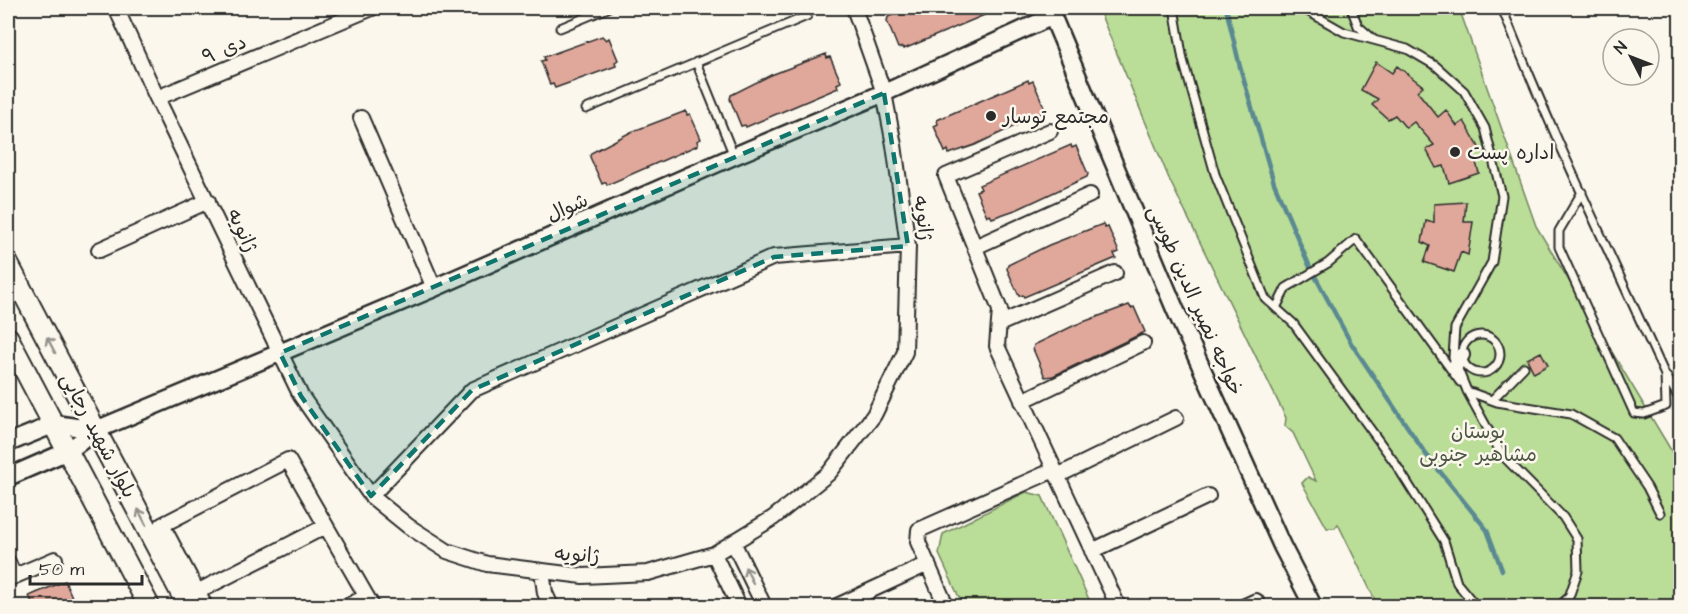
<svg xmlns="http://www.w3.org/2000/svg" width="1688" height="614" viewBox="0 0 1688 614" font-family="'Architects Daughter','Playpen Sans Arabic',sans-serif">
<rect width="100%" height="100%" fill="#fbf7ec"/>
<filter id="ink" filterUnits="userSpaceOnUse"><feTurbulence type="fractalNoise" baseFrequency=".0167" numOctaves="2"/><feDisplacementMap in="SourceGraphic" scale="12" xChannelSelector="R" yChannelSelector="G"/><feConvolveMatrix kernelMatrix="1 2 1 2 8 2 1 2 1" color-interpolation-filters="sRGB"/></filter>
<g filter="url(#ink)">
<path fill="#badd97" stroke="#728461" stroke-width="1.5" d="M 1098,8 L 1459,8 L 1536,226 L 1680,465 L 1680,606 L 1378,606 L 1338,524 L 1335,528 L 1327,528 L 1302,483 L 1308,477 L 1316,481 L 1293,433 L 1285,426 L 1286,418 L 1170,181 Z
M 1026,492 L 1042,496 L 1092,606 L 963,606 L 939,554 L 943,534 Z"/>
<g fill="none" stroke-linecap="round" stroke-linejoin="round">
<path stroke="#5a8992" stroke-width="4.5" d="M 1226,8 L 1240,67 L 1274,183 L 1309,265 L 1351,343 L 1425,453 L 1487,530 L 1502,570"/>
</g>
<path fill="#e0a79b" stroke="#2b2b2b" stroke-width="1.5" d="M 908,8 L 1001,8 L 904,49 L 903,47 L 898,48 L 887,21 L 888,17 Z
M 602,36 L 606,40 L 609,38 L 618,60 L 615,62 L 616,66 L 555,88 L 553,84 L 550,85 L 541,61 L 545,60 L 544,57 Z
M 826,54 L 827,58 L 830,57 L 841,82 L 837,84 L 838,88 L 746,127 L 745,125 L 741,126 L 730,99 L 731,95 L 771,75 Z
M 1376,62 L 1392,73 L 1397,66 L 1423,86 L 1417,91 L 1438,117 L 1446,110 L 1457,126 L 1464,121 L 1480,149 L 1473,152 L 1479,173 L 1449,183 L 1444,166 L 1436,168 L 1426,149 L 1434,145 L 1414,122 L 1406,128 L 1395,115 L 1388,119 L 1372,105 L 1378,99 L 1361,90 Z
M 1028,80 L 1029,83 L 1033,81 L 1045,109 L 1044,112 L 975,145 L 949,154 L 948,150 L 945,152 L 934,126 L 938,124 L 937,120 Z
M 686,111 L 687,115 L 690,114 L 701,139 L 697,141 L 698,145 L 607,185 L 606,182 L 602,184 L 590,157 L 591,153 L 631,132 Z
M 1071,145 L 1072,148 L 1076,146 L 1088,174 L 1087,177 L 1018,209 L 992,218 L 990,215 L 987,216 L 976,191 L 981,189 L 979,185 Z
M 1466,202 L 1464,222 L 1473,222 L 1468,255 L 1461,252 L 1454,272 L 1424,262 L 1430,246 L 1422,242 L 1426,221 L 1434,223 L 1434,204 Z
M 1103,224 L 1105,228 L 1108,227 L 1119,252 L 1114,254 L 1116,258 L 1024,297 L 1023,295 L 1019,296 L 1007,269 L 1008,265 L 1049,245 Z
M 1129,305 L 1131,308 L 1134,307 L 1145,332 L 1053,376 L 1045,377 L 1033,349 L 1034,345 L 1075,325 Z
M 1541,352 L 1548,365 L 1534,373 L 1527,359 Z
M 65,581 L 76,606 L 34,606 L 29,596 Z"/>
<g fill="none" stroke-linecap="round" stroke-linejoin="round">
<defs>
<path id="service" d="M 1174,8 L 1183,60 L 1215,174 L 1265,298 L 1293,323 L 1395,463 L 1444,541 L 1457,583 L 1476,606
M 1302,8 L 1344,32 L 1407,49 L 1436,66 L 1464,91 L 1485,128 L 1502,196 L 1492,262 L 1455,328 L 1453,357 L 1467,391 L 1502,455 L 1563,517 L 1577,539 L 1578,571 L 1569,597 L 1559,606
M 1351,8 L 1358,26 L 1373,39
M 1502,8 C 1551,132 1610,253 1665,375 L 1666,406 L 1644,414 L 1634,413 L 1559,247 L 1559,231 L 1582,192
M 560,28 L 608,8
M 696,62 L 734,156
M 586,109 L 807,16
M 1276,308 L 1286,288 L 1328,263 L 1356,239 L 1460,382
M1462 354a19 19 0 1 1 38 0a19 19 0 1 1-38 0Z
M 1667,377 L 1680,400
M 1467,391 L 1497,402 L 1571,414 L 1614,438 L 1647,487 L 1660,513
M 1492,400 L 1524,367"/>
<path id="minor" d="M 116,8 L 157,98 L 301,396 L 371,496 L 408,526 L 447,551 L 487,564 L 583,576 L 648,573 L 714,554 L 773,518 L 829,473 L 874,415 L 905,352 L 908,246 L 894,145 L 884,93 L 854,8
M 157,98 L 372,8
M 361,118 L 434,288
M 1050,131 L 946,176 L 1000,310 L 997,346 L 1118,606
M 975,247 L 1090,195
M 99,250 L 208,201
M 999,324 L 1115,273
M 1456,365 L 1462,355
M 1022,401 L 1143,343
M 1057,476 L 1176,418
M 371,496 L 472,390 L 774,257 L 908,246
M 734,544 L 764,606
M 1092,551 L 1208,496
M 714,554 L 739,606
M 8,562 L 14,576
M 542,571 L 545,593 L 551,606
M 8,579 L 55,559
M 197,592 L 326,526
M 205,606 L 162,525 L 288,460 L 372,606
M 347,606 L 366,597
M 837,606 L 928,564
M 946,606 L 918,542 L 919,530 L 1054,470
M 1245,606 L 1256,601"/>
<path id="tertiary" d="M 1049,8 L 1175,309 L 1282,546 L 1313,606
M 8,443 L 55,424 L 96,430
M 8,477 L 68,451 L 96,430 L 434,288 L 734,156 L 884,93 L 1053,16"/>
<path id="secondary" d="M 8,264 L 188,606
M 8,338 L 149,606"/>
</defs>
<use href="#service" stroke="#2b2b2b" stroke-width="11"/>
<use href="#minor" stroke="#2b2b2b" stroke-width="18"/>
<use href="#tertiary" stroke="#2b2b2b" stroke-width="21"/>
<use href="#secondary" stroke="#2b2b2b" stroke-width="24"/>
<use href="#service" stroke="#fbf7ec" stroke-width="7"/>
<use href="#minor" stroke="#fbf7ec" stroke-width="14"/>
<use href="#tertiary" stroke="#fbf7ec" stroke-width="16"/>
<use href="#secondary" stroke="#fbf7ec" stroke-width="20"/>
</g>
<defs><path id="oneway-shaft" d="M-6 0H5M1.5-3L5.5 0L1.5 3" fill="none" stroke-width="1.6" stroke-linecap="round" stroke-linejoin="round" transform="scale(1.5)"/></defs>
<g stroke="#93918c">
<use href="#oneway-shaft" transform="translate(51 345) rotate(-118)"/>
<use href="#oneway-shaft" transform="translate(142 517) rotate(-117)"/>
<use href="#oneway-shaft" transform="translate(749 575) rotate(-116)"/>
</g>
</g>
<path fill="#0f766e" fill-opacity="0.2" stroke="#0f766e" stroke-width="4.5" stroke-dasharray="12 8" stroke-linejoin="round" d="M 884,93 L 908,246 L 774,257 L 472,390 L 371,496 L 301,396 L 280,353 Z"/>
<g fill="#2b2b2b" stroke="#fbf7ec" stroke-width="2">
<circle cx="991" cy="116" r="6"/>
<circle cx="1455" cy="152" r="6"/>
</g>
<g text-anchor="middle" stroke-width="5" stroke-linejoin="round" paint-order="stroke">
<g font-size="20" fill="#2b2b2b" stroke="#fbf7ec">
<text transform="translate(224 49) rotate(-23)" y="7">۹ دی</text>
<text transform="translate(567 207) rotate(-24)" y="7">شوال</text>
<text transform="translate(924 218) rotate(83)" y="7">ژانویه</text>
<text transform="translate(243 230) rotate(65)" y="7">ژانویه</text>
<text transform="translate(1196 300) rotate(66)" y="7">خواجه نصیر الدین طوسی</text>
<text transform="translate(99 435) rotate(62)" y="7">بلوار شهید رجایی</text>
<text transform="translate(577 554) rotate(3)" y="7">ژانویه</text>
</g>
<g font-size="20" fill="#2b2b2b" stroke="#fbf7ec" text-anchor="start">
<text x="1003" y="123">مجتمع توسار</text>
<text x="1467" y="159">اداره پست</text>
</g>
<g font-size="20" fill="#4f5846" stroke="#fbf7ec">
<text x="1478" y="438">بوستان<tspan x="1478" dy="23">مشاهیر جنوبی</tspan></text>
</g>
</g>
<rect width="1688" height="614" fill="none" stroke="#fbf7ec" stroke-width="30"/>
<rect x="15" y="15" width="1658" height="584" fill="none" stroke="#2b2b2b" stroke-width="2" filter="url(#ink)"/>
<g transform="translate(1631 57) rotate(312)"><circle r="28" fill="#fbf7ec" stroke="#a8a59f" stroke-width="1.5"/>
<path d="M0-4.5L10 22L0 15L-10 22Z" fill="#2b2b2b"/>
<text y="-9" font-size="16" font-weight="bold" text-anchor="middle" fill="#2b2b2b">N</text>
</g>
<path d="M30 575v9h112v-9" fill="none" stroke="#2b2b2b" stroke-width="3"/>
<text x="39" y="575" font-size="18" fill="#2b2b2b" stroke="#fbf7ec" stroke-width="4.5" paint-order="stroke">50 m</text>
</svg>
